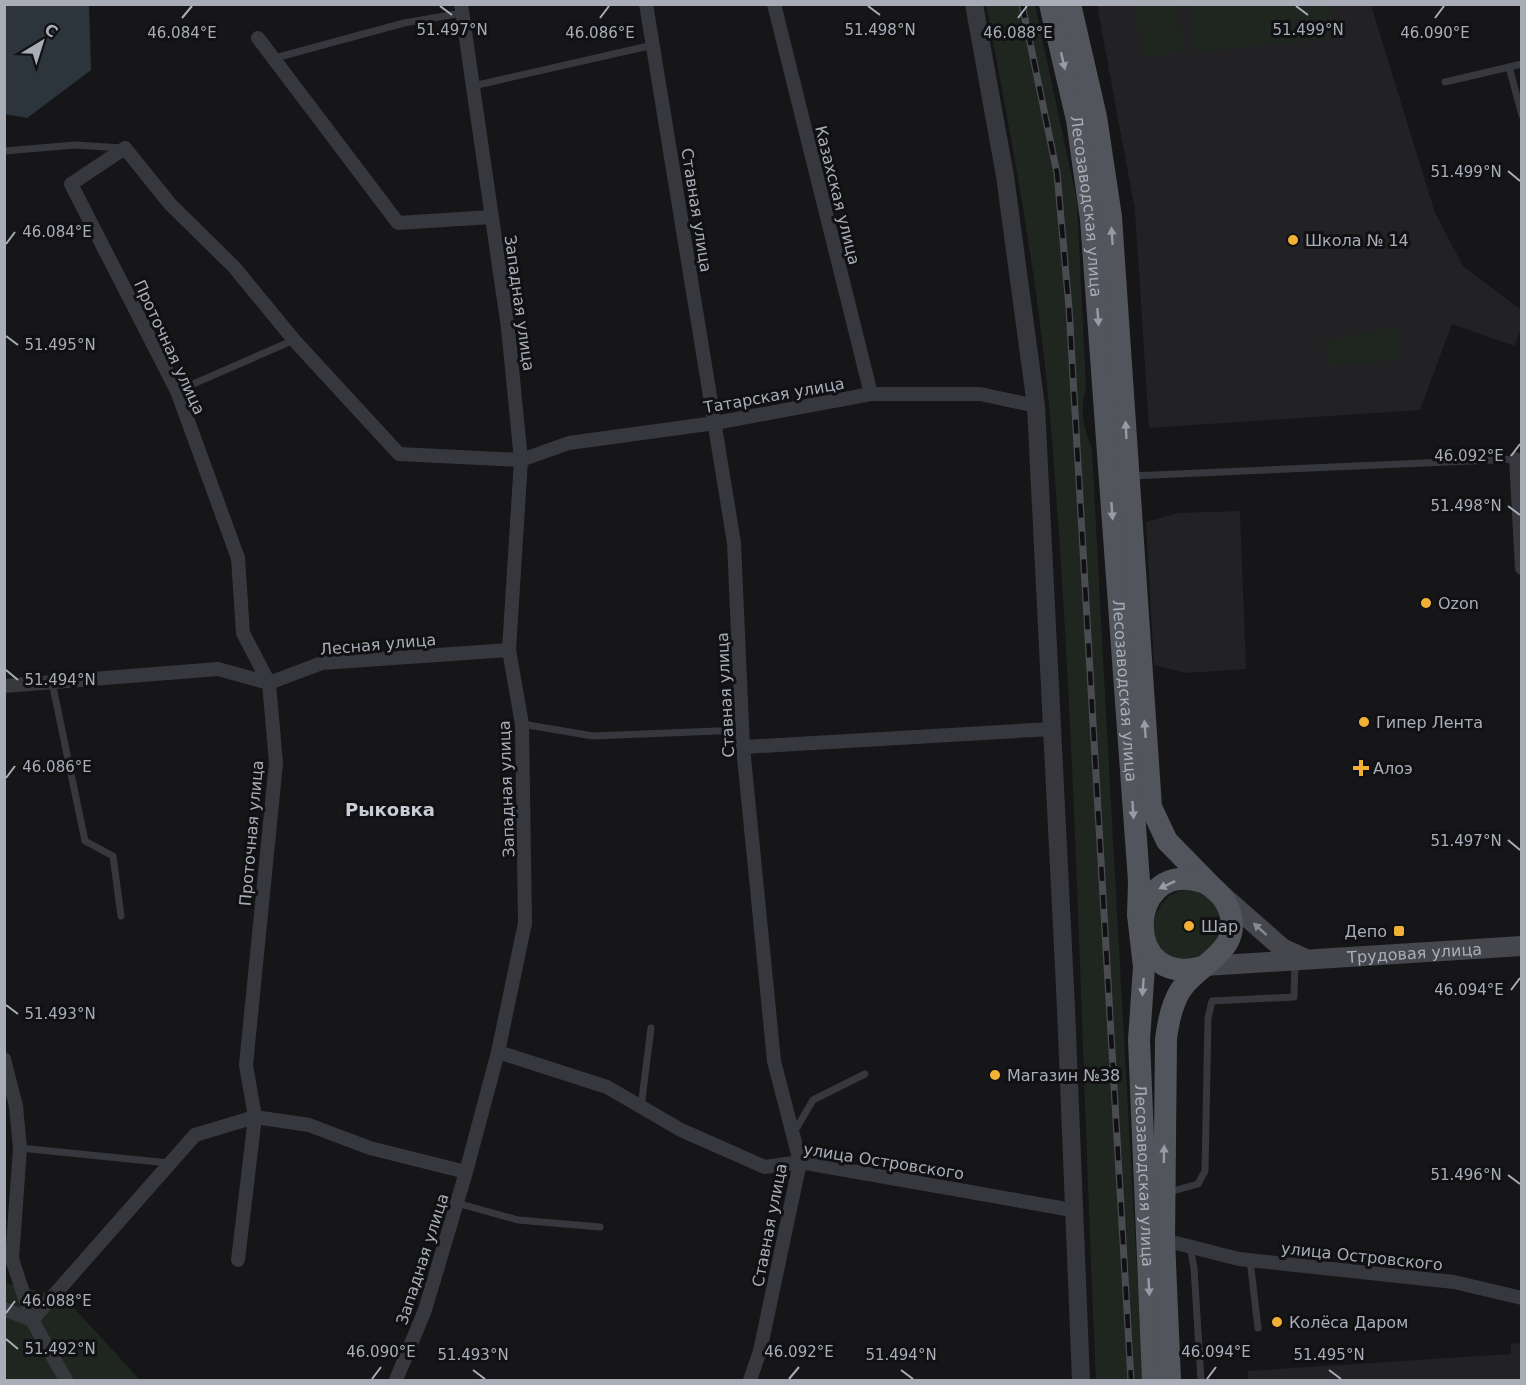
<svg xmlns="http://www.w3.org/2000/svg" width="1526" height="1385" viewBox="0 0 1526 1385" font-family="'DejaVu Sans',sans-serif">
<rect width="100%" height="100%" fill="#161618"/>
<path fill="#222225" d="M 1097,5 L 1371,5 L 1435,213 L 1463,266 L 1521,310 L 1521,330 L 1514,346 L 1452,324 L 1420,410 L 1149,428 L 1135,210 Z
M 1240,511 L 1246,669 L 1186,673 L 1154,665 L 1146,522 L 1178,513 Z
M 1521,1343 L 1521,1380 L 1248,1380 L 1248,1371 L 1511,1354 L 1511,1344 Z"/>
<path fill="#1e261f" d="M 986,5 L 1035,5 L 1077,201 L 1086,388 C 1079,410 1084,428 1092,449 C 1108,759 1126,1070 1143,1380 L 1096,1380 C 1081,1059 1077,737 1050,416 C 1038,278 1012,141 986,5 Z
M 1136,5 L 1178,5 L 1183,52 L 1142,57 Z
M 1189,5 L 1330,5 L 1334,37 L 1195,53 Z
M 1397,327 L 1400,360 L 1327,366 L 1326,340 Z
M 1192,888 L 1213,896 L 1226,930 L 1204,958 C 1197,959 1188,961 1181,960 C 1142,955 1144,893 1192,888 Z
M 5,1283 L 64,1297 L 140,1380 L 5,1380 Z"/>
<path fill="#2c353c" d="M 4,5 L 89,5 L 91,70 L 27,118 L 5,114 Z"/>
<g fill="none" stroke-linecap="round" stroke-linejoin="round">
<path stroke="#37383d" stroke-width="7" d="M 275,58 L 404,23 L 462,13
M 1509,67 L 1522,115
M 1445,82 L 1522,64
M 473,86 L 653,45
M 4,151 L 75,145 L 122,148
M 177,391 L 294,340
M 1131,476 L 1516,459
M 52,682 L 85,841 L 113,856 L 121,916
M 522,724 L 593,736 L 742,730
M 641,1107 L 651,1028
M 793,1134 L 813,1100 L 865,1074
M 20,1148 L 169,1163
M 1169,1192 L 1198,1184 L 1205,1171 L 1208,1018 L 1212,1001 L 1294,997 L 1295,961
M 457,1203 L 518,1220 L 600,1227
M 1190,1247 L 1194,1268 L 1201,1380
M 1250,1260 L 1258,1328"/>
<path stroke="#37383d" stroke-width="14" d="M 646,4 L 734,543 L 743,747 L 774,1061 L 800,1162 L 760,1351 L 750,1380
M 774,4 L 871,394
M 258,38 L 398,223 L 491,217
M 1516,459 L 1522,568
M 4,686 L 218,669 L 269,683 L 322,663 L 509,650
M 743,747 L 1052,729
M 498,1052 L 607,1087 L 681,1130 L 765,1167 L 800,1162 L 1072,1210
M 4,1059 L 16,1106 L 20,1148 L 12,1259 L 32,1320
M 1164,1240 L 1239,1259 L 1454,1282 L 1522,1298
M 238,1260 L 255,1117 L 246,1065 L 276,763 L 269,683 L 243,633 L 238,558 L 177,391 L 71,184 L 125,148 L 170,204 L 234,267 L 294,340 L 399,454 L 521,460 L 569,443 L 715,423 L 871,394 L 980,394 L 1036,406
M 4,1309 L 32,1320 L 66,1380
M 32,1320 L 195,1135 L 255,1117 L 309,1125 L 370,1148 L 466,1172
M 396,1380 L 425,1310 L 466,1172 L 498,1052 L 525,923 L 522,724 L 509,650 L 521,460 L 508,328 L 461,4"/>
<path stroke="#37383d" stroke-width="18" d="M 974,4 L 1005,176 L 1036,406 L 1066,1008 L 1081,1380"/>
<g stroke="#45474d" stroke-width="20">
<path d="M 1223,896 L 1282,948 L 1306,959"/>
<path id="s1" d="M 1205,966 L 1522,946"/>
</g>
<g stroke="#53555c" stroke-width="22">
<path id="s2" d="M 1050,4 L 1077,120 L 1091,219 L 1139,881 L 1138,915 L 1144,967 L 1139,1040 L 1153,1380"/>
<path d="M 1070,4 L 1096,117 L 1111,217 L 1151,807 L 1167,841 L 1215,890"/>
<path d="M 1170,1380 L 1164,1240 L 1166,1039 C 1168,1023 1171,1006 1180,991 C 1197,963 1242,953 1230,912 C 1225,897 1213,885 1199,881 C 1125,860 1121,993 1205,966"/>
</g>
<defs>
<path id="rail" d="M 1022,4 L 1057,173 L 1069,308 L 1131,1380"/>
</defs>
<use href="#rail" stroke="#4a4c52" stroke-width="7"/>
<use href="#rail" stroke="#111113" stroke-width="4.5" stroke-dasharray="14" stroke-linecap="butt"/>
</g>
<defs><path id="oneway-solid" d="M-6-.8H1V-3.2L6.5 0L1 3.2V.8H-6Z" transform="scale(1.5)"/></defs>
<g fill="#979ba6">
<use href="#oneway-solid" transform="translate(1063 61) rotate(77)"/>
<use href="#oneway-solid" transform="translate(1112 236) rotate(-94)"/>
<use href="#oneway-solid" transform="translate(1098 317) rotate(86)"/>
<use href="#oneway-solid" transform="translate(1126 430) rotate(-93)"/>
<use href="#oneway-solid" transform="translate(1112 511) rotate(86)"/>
<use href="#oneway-solid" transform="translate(1145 729) rotate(-94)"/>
<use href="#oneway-solid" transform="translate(1133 810) rotate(86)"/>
<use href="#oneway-solid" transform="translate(1167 885) rotate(155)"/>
<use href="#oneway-solid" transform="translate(1143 987) rotate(94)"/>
<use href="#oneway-solid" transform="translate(1164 1154) rotate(-89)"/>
<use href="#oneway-solid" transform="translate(1149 1287) rotate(87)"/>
</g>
<use fill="#858993" href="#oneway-solid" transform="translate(1260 929) rotate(-138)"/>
<path fill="none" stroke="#a8adb8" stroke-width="2" d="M 440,6 L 452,15M 868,6 L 880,15M 1296,6 L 1308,15M 182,18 L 192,6M 600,18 L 609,6M 1018,18 L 1027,6M 1435,18 L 1444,6M 1508,171 L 1520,181M 6,244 L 15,232M 6,336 L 18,345M 1511,456 L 1520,444M 1508,506 L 1520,515M 6,670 L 18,680M 6,778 L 15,766M 1508,840 L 1520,850M 1511,990 L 1520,978M 6,1005 L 18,1014M 1508,1175 L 1520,1184M 6,1313 L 15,1301M 6,1339 L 18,1349M 473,1370 L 485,1379M 901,1370 L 913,1379M 1329,1370 L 1341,1379M 372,1379 L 381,1367M 789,1379 L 799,1367M 1207,1379 L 1216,1367"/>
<g fill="#f2b134" stroke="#111113" stroke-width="2">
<circle cx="1293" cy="240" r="6"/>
<circle cx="1426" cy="603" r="6"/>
<circle cx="1364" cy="722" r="6"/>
<path d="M1358 759h6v6h6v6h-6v6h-6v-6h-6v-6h6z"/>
<circle cx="1189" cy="926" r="6"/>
<rect x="1393" y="925" width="12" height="12" rx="3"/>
<circle cx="995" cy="1075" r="6"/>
<circle cx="1277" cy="1322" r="6"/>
</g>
<g text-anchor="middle" stroke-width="6" stroke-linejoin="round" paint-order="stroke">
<g font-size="16" fill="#a8adb8" stroke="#111113">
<text transform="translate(838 195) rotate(76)" y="6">Казахская улица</text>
<text dy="6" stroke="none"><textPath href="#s2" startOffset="206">Лесозаводская улица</textPath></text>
<text transform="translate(697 210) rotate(81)" y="6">Ставная улица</text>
<text transform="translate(520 303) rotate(82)" y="6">Западная улица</text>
<text transform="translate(170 347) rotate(65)" y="6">Проточная улица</text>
<text transform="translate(774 395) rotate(-10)" y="6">Татарская улица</text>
<text transform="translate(378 644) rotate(-5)" y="6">Лесная улица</text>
<text dy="6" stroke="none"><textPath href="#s2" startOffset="692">Лесозаводская улица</textPath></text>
<text transform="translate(725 695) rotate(-93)" y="6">Ставная улица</text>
<text transform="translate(506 789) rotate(-92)" y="6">Западная улица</text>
<text transform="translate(251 833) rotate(-85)" y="6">Проточная улица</text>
<text dy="6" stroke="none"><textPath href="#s1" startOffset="210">Трудовая улица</textPath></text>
<text transform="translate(884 1161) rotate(9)" y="6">улица Островского</text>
<text dy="6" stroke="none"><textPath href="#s2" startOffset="1178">Лесозаводская улица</textPath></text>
<text transform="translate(769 1225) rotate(-79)" y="6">Ставная улица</text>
<text transform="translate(1362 1256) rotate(6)" y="6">улица Островского</text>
<text transform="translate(422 1259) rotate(-72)" y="6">Западная улица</text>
</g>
<g font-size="16" fill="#a8adb8" stroke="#111113" text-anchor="start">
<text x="1305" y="246">Школа № 14</text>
<text x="1438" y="609">Ozon</text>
<text x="1376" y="728">Гипер Лента</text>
<text x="1373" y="774">Алоэ</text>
<text x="1201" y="932">Шар</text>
<text x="1387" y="937" text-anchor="end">Депо</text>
<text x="1007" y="1081">Магазин №38</text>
<text x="1289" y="1328">Колёса Даром</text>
</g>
<g font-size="18" font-weight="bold" fill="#c9ccd4" stroke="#111113">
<text x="390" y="816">Рыковка</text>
</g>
</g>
<g font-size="15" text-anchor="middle" fill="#a8adb8" stroke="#111113" stroke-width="6" stroke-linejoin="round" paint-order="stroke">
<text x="452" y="35">51.497°N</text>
<text x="880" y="35">51.498°N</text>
<text x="1308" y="35">51.499°N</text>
<text x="182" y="38">46.084°E</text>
<text x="1018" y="38">46.088°E</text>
<text x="600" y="38">46.086°E</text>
<text x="1435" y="38">46.090°E</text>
<text x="1466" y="177">51.499°N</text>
<text x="57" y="237">46.084°E</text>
<text x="60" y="350">51.495°N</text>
<text x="1469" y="461">46.092°E</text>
<text x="1466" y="511">51.498°N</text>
<text x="60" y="685">51.494°N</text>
<text x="57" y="772">46.086°E</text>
<text x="1466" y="846">51.497°N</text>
<text x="1469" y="995">46.094°E</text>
<text x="60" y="1019">51.493°N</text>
<text x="1466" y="1180">51.496°N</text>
<text x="57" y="1306">46.088°E</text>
<text x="60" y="1354">51.492°N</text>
<text x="381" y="1357">46.090°E</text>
<text x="799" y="1357">46.092°E</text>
<text x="1216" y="1357">46.094°E</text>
<text x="473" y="1360">51.493°N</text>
<text x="901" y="1360">51.494°N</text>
<text x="1329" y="1360">51.495°N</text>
</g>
<rect width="1526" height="1385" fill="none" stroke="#a8adb8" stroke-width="12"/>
<g transform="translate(42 42) rotate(38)" stroke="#111113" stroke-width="4.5" paint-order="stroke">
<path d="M0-4.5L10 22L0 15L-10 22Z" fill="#a8adb8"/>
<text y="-9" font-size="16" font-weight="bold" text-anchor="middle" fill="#a8adb8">С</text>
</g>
</svg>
